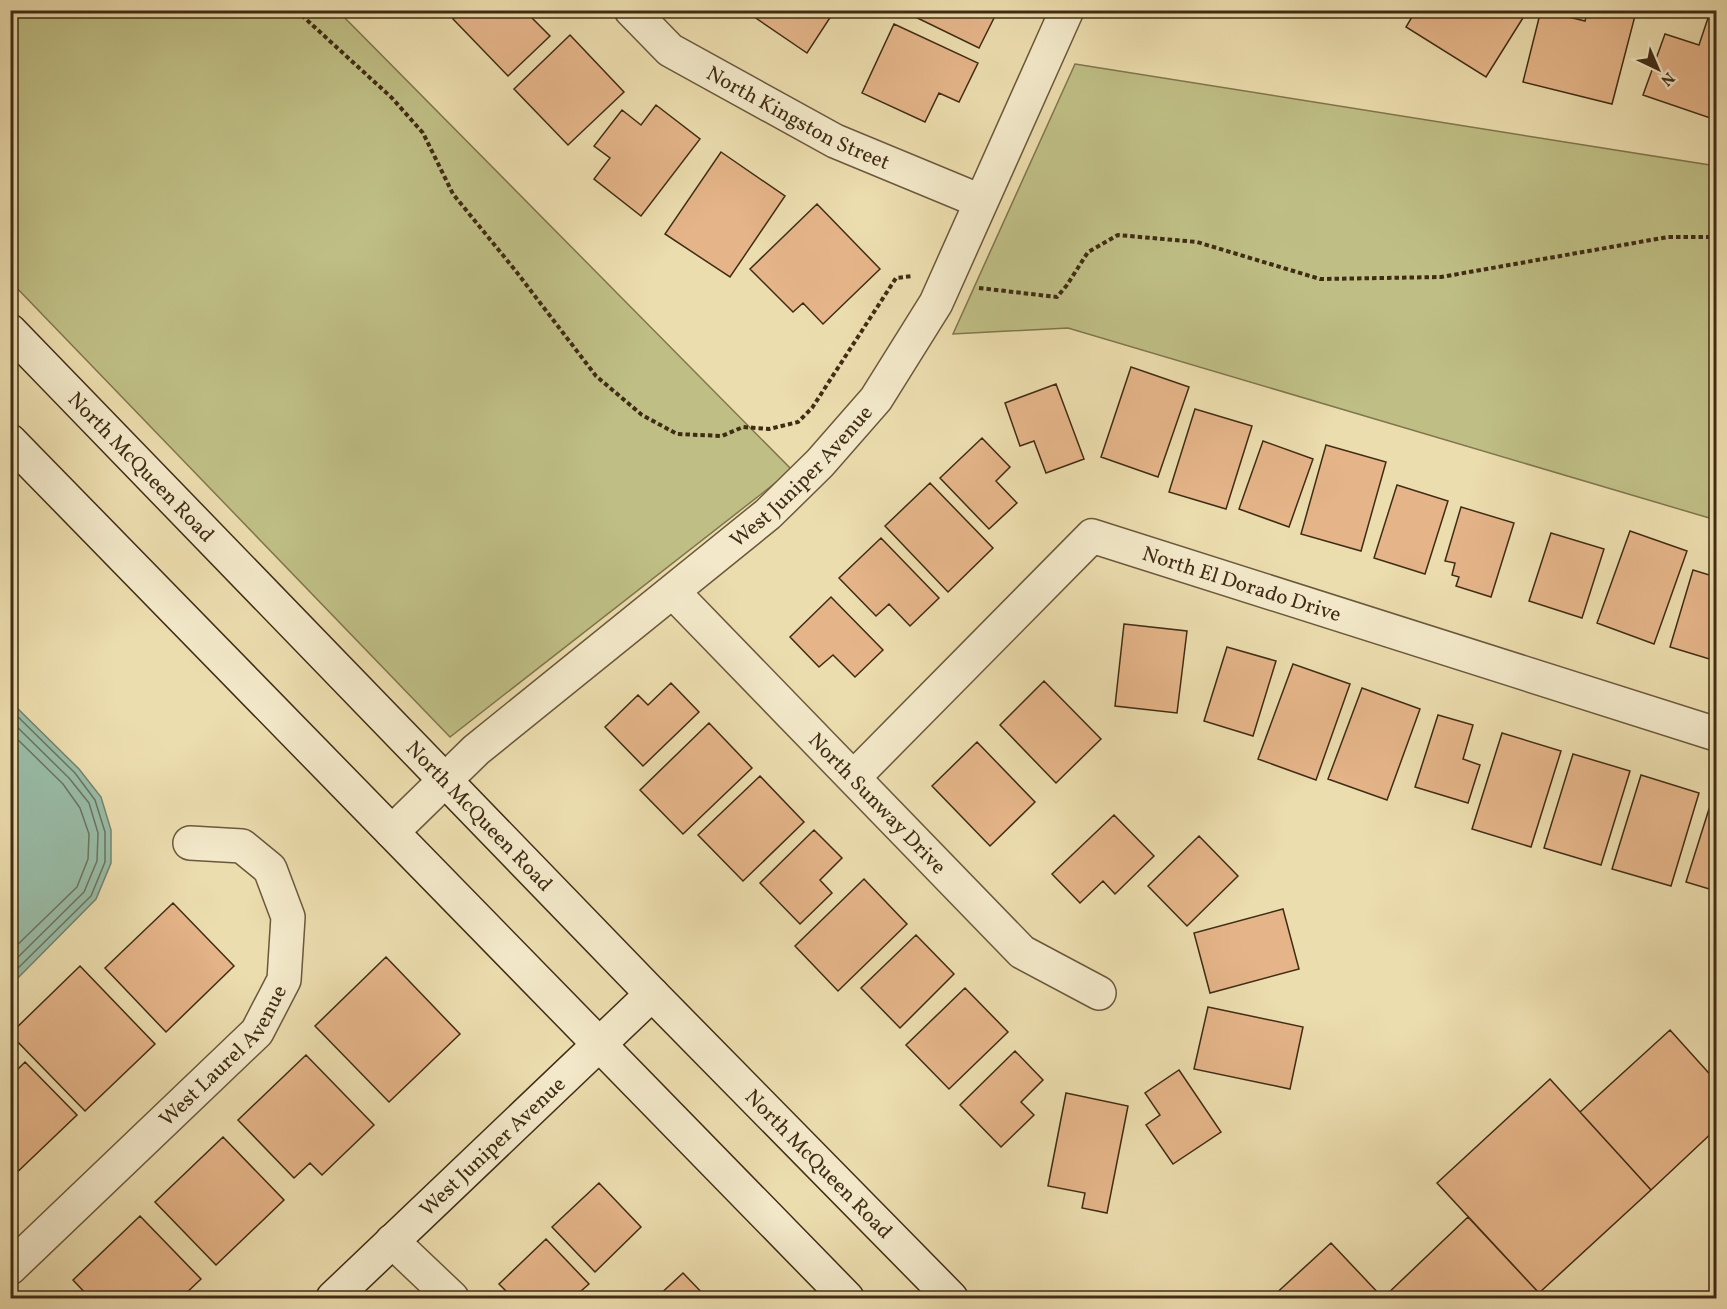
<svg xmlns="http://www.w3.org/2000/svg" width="1727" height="1309" viewBox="0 0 1727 1309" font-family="Vollkorn,serif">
<rect width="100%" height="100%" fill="#ecddae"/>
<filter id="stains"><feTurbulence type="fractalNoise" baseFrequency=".00333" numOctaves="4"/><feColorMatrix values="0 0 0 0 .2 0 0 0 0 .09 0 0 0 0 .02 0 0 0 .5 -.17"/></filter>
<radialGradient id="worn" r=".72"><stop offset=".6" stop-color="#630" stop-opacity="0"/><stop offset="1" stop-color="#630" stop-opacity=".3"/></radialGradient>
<path fill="#bfbf85" stroke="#80764d" stroke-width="1.5" d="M 11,11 L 338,11 L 792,470 L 450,737 L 11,282 Z
M 1075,64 L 1716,166 L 1716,520 L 1068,328 L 953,334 Z"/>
<path fill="#99bca7" stroke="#75826d" stroke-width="1.5" d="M 10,701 L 79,769 L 101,797 L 111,830 L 111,863 L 96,899 L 11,985 Z"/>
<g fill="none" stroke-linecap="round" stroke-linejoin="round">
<path stroke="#6c745e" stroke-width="1.5" d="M 10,709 L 75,773 L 95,800 L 105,832 L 105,862 L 91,896 L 10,976
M 10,720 L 69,778 L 89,803 L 98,833 L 97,861 L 84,892 L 10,965
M 10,732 L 63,784 L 80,808 L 89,834 L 88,859 L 77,887 L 10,952"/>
</g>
<path fill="#e5b589" stroke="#402c15" stroke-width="1.5" d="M 461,10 L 532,10 L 528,14 L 550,36 L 508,76 L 453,19 Z
M 744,10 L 835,10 L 807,53 Z
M 901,10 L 998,10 L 979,48 Z
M 1416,10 L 1521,10 L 1526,13 L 1486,77 L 1406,27 Z
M 1541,10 L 1585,21 L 1588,10 L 1636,12 L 1612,104 L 1523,82 Z
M 1708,18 L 1716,21 L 1716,120 L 1643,95 L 1665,34 L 1699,45 Z
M 894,24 L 978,63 L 959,102 L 939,93 L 925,122 L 862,93 Z
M 570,35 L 624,92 L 568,145 L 514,89 Z
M 656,105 L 700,139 L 641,216 L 594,179 L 610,158 L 594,146 L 622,110 L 641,125 Z
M 721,152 L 785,196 L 730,277 L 665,234 Z
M 817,204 L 880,269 L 823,324 L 803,303 L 793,312 L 750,269 Z
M 1131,367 L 1189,387 L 1158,477 L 1101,457 Z
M 1056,384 L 1084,459 L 1046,473 L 1034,441 L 1020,446 L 1005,403 Z
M 1195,409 L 1252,426 L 1226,509 L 1169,492 Z
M 982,438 L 1010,467 L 996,481 L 1017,503 L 989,529 L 940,478 Z
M 1263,441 L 1313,459 L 1289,527 L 1239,509 Z
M 1326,445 L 1386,462 L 1361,551 L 1301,534 Z
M 930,483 L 993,548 L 948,592 L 885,526 Z
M 1397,485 L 1448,501 L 1425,574 L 1374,558 Z
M 1461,507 L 1514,523 L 1491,597 L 1456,586 L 1459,577 L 1452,575 L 1455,563 L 1445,561 Z
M 1630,531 L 1687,551 L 1654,644 L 1597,623 Z
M 1551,533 L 1604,549 L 1582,618 L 1529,601 Z
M 881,538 L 939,598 L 910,626 L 889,604 L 876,616 L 839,578 Z
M 1693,570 L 1716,577 L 1716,661 L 1670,647 Z
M 831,597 L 883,650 L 855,677 L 833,655 L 819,667 L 790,637 Z
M 1124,624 L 1187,631 L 1177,713 L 1115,706 Z
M 1227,647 L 1276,661 L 1253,736 L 1204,721 Z
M 1293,664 L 1350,684 L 1316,780 L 1258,759 Z
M 1044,681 L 1101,739 L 1056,783 L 1000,725 Z
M 671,683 L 699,712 L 643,766 L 605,727 L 638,695 L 648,705 Z
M 1362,688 L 1420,709 L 1387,800 L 1328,779 Z
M 1438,715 L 1473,725 L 1463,759 L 1480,765 L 1468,803 L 1415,787 Z
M 709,723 L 752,768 L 683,834 L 640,790 Z
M 1502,733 L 1561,751 L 1531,847 L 1472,829 Z
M 977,742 L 1035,802 L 990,846 L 932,786 Z
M 1573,754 L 1630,771 L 1601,865 L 1544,848 Z
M 1641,775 L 1699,793 L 1671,886 L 1612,869 Z
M 760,776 L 804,822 L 743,881 L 698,835 Z
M 1709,809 L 1716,811 L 1716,891 L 1686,882 Z
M 1114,815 L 1154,856 L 1115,894 L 1103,881 L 1080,903 L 1052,874 Z
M 814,830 L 842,858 L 820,880 L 832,893 L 800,924 L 760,883 Z
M 1199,836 L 1238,876 L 1187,926 L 1148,886 Z
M 864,879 L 907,924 L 838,991 L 795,946 Z
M 173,903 L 234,966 L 166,1032 L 105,968 Z
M 1283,909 L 1299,969 L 1210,993 L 1194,933 Z
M 916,935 L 954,974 L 900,1028 L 861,988 Z
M 386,957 L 460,1034 L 389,1102 L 315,1026 Z
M 80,966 L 155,1044 L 85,1111 L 10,1034 Z
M 965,988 L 1008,1032 L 949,1089 L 906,1045 Z
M 1208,1007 L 1303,1027 L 1290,1089 L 1194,1069 Z
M 1670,1030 L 1716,1081 L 1716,1129 L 1651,1190 L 1580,1112 Z
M 1015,1051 L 1043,1080 L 1021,1102 L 1034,1115 L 1001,1147 L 960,1105 Z
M 306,1055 L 374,1125 L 322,1175 L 310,1163 L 294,1178 L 238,1120 Z
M 25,1062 L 77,1115 L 10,1179 L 10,1077 Z
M 1179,1070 L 1221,1132 L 1173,1164 L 1146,1125 L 1160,1115 L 1145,1093 Z
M 1550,1079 L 1651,1190 L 1539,1293 L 1437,1183 Z
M 1066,1093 L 1128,1106 L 1107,1213 L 1082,1208 L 1085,1193 L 1048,1186 Z
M 223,1137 L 284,1200 L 216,1265 L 155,1202 Z
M 599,1183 L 641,1227 L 595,1272 L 552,1227 Z
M 140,1216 L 201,1279 L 181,1298 L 90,1298 L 73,1280 Z
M 1468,1217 L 1539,1293 L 1534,1298 L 1383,1298 Z
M 546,1239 L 589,1284 L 573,1298 L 513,1298 L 499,1284 Z
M 1331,1243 L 1383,1298 L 1271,1298 Z
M 683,1273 L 707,1298 L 656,1298 Z"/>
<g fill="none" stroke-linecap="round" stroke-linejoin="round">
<defs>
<g id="street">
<path id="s1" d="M 631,10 L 670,50 L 835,141 L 980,201"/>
<path id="s2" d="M 673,592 L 1022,952 L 1099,993"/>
<path id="s3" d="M 854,777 L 1092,536 L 1716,734"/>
<path id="s4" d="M 392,832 L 476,750 L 768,514 L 820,463 L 876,399 L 936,303 L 1067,10"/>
<path d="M 392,1241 L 452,1298"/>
<path id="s5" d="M 10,1268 L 257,1032 L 284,980 L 288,917 L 270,869 L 242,846 L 190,843"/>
</g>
<g id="secondary">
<path id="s6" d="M 10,331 L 652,994 L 951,1298"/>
<path d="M 10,441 L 847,1298"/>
<path id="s7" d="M 333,1298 L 652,994"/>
</g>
</defs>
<use href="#street" stroke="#6b583b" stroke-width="36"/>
<use href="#secondary" stroke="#402c15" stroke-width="36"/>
<path stroke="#402c15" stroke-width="4" stroke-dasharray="4.5 3" stroke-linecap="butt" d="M 296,10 L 392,98 L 423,133 L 453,194 L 515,270 L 596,376 L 642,415 L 677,434 L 722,436 L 743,427 L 769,429 L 798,422 L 812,408 L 896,278 L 913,276
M 979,288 L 1057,297 L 1067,285 L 1088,252 L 1118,235 L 1197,242 L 1320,279 L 1441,277 L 1668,237 L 1716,237"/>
<use href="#street" stroke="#f3e9ca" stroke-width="33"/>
<use href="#secondary" stroke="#f3e9ca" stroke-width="33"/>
</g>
<g text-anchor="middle" stroke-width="5" stroke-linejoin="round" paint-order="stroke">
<g font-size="21" fill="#402c15" stroke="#f3e9ca">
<text dy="7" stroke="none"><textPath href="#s1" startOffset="201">North Kingston Street</textPath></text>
<text dy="7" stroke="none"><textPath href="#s6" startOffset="189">North McQueen Road</textPath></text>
<text dy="7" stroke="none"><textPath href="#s4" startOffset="543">West Juniper Avenue</textPath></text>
<text dy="7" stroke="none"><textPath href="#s3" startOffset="496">North El Dorado Drive</textPath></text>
<text dy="7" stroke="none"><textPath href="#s2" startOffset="294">North Sunway Drive</textPath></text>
<text dy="7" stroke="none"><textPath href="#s6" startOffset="675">North McQueen Road</textPath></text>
<text dy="7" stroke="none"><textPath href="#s5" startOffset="302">West Laurel Avenue</textPath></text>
<text dy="7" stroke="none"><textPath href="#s7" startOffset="220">West Juniper Avenue</textPath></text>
<text dy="7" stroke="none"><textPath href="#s6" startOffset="1161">North McQueen Road</textPath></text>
</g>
</g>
<rect width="1727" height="1309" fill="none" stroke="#ecddae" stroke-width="36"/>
<rect x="12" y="12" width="1703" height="1285" fill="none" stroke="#402c15" stroke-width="3"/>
<rect x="18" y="18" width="1691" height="1273" fill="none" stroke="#402c15" stroke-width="1.5"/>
<g transform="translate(1658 69) rotate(136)" stroke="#f3e9ca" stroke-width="4.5" paint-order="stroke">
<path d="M0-4.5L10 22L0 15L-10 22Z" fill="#402c15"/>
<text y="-9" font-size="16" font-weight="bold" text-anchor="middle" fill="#402c15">N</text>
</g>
<rect width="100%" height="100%" filter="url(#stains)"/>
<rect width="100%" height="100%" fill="url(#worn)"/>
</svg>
